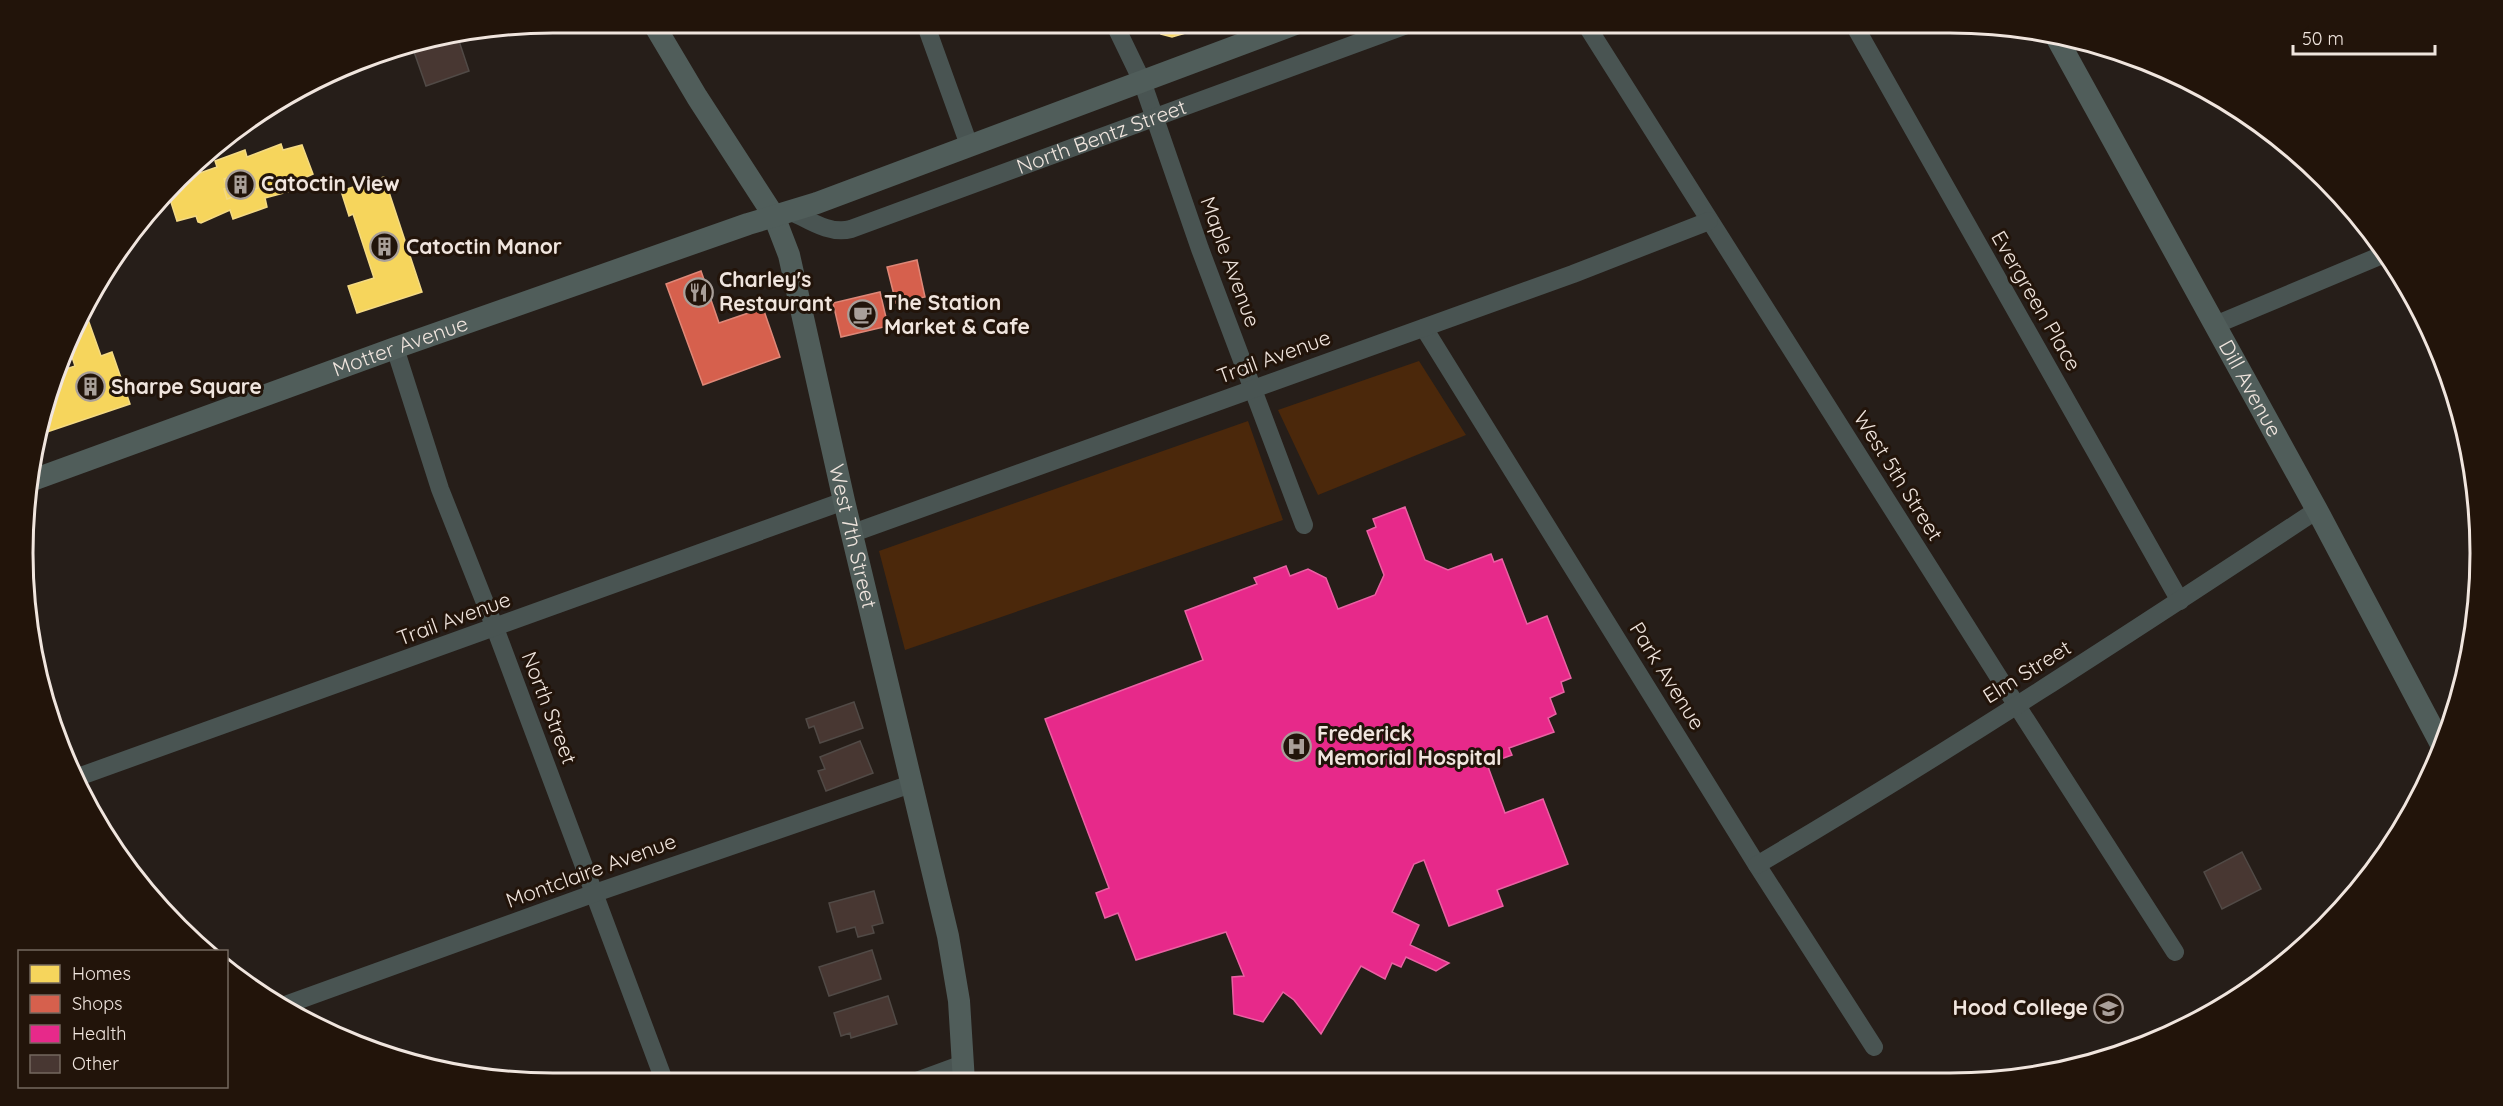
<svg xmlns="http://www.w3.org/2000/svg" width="2503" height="1106" viewBox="0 0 2503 1106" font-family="Quicksand,sans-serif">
<rect width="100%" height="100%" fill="#261e19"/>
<path fill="#4b280b" d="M 1419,361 L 1466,435 L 1318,495 L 1278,410 Z
M 1248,421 L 1283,520 L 905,650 L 879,551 Z"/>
<path fill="#f6d55c" stroke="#f4da83" stroke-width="1.5" d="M 1154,23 L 1186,23 L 1189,32 L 1172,37 L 1161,34 Z
M 1186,23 L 1218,23 L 1189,32 Z
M 281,144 L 283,150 L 302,145 L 313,174 L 295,182 L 295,190 L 265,198 L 267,207 L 233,219 L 230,210 L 201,223 L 198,222 L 196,216 L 177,221 L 169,196 L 177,188 L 185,185 L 183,179 L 217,167 L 215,161 L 245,150 L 247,157 Z
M 247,171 L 251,183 L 256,181 L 258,188 L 227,199 L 224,189 L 227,188 L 224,179 Z
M 384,177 L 422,292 L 357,313 L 348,286 L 374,278 L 353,214 L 349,216 L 341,191 Z
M 85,311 L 101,356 L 112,352 L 130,404 L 38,435 L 63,370 L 75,366 L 70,351 Z"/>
<path fill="#d6604d" stroke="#de8878" stroke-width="1.5" d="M 917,260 L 925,297 L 896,303 L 887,267 Z
M 701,271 L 719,323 L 763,308 L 780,357 L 703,385 L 666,284 Z
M 880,292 L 888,326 L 841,337 L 833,303 Z"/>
<path fill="#e7298a" stroke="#ea61a3" stroke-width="1.5" d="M 1405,507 L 1425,560 L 1448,570 L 1491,554 L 1494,562 L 1502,559 L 1527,624 L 1547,616 L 1571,678 L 1561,682 L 1564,692 L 1550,698 L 1556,714 L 1548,718 L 1554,732 L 1509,748 L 1512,755 L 1487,764 L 1505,813 L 1543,799 L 1568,864 L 1497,890 L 1503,906 L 1449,926 L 1424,860 L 1414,864 L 1392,912 L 1419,925 L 1410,945 L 1449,963 L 1436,971 L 1406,957 L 1401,967 L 1392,963 L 1385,979 L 1361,966 L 1321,1034 L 1294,1000 L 1283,992 L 1263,1022 L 1234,1014 L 1232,977 L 1244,976 L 1226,932 L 1136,960 L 1118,913 L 1105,918 L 1096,893 L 1109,888 L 1045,719 L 1203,660 L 1185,611 L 1257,584 L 1254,578 L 1286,566 L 1290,576 L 1308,569 L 1326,578 L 1338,609 L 1375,595 L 1384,575 L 1367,531 L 1376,527 L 1373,519 Z"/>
<path fill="#483732" stroke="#514a46" stroke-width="1.5" d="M 458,38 L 469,71 L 426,86 L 412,46 Z
M 854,702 L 863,728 L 820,743 L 814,726 L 809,728 L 806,719 Z
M 860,741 L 873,773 L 826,791 L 818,771 L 825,769 L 820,757 Z
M 2242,852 L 2261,889 L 2222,909 L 2204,872 Z
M 874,891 L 883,923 L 872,926 L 874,933 L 858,937 L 855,927 L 837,932 L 829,903 Z
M 872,950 L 881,979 L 829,996 L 819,967 Z
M 888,996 L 897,1024 L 851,1038 L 850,1033 L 841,1036 L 834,1013 Z"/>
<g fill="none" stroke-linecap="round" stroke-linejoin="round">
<g stroke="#495452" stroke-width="18">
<path d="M 925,23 L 969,145"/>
<path d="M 1114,23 L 1142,81 L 1200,249 L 1304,525"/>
<path d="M 1585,23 L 2003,684 L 2175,952"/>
<path d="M 1853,23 L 2180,601"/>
<path id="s1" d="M 790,211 C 809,220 830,235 851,229 L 1412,23"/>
<path d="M 2215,325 L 2387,253"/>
<path d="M 1424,328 L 1757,865 L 1874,1047"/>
<path d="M 395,348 L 440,489 L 495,628 L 665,1083"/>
<path d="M 853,533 L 1573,274 L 1709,221"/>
<path d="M 78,777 L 844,501"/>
<path d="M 1757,865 C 1947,753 2132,632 2317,510"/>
<path d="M 288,1004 L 595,893 L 911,784"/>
<path d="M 914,1082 L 963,1064"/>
</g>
<g stroke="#505d5a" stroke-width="22">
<path id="s2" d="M 653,23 L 697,97 L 774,216 L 789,255 L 844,501 L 948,936 L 959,1001 L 964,1082"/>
<path id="s3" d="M 2054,33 L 2317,510 L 2443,748"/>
<path id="s4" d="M 30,481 L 395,348 L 748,224 L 817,203 L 1298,23"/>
</g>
</g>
<defs>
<symbol id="building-ring" viewBox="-11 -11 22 22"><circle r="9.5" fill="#22140a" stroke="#a99f99" stroke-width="1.5"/><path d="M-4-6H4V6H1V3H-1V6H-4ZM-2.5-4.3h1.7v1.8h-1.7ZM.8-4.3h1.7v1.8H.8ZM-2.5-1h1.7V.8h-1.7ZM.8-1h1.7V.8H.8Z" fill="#a99f99"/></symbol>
<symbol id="restaurant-ring" viewBox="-11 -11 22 22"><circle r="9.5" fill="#22140a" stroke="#a99f99" stroke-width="1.5"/><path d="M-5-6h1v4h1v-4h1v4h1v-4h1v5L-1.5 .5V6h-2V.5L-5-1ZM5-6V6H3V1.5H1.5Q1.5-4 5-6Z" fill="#a99f99"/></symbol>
<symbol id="cafe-ring" viewBox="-11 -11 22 22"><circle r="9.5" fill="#22140a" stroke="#a99f99" stroke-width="1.5"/><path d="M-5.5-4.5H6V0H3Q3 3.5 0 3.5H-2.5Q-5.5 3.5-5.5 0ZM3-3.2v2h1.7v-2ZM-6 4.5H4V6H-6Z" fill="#a99f99"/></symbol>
<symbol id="hospital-ring" viewBox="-11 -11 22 22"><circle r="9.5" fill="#22140a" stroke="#a99f99" stroke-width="1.5"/><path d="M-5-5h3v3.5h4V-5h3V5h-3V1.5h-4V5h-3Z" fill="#a99f99"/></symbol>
<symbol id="university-ring" viewBox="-11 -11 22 22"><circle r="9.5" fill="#22140a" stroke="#a99f99" stroke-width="1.5"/><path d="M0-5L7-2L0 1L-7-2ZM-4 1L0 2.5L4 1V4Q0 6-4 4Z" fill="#a99f99"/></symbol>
</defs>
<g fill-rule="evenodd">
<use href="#building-ring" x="224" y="168" width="33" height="33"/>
<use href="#building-ring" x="368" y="230" width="33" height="33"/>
<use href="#restaurant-ring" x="682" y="276" width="33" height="33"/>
<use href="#cafe-ring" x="846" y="298" width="33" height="33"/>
<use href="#building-ring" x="74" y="370" width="33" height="33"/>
<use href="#hospital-ring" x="1280" y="730" width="33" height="33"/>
<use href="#university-ring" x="2092" y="992" width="33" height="33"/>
</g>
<g text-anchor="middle" stroke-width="6" stroke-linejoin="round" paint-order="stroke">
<g font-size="21" fill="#f0e5de" stroke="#22140a">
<text dy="7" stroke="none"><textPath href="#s1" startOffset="332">North Bentz Street</textPath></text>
<text transform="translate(1230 262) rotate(70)" y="7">Maple Avenue</text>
<text transform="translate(2036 301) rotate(60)" y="7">Evergreen Place</text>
<text dy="7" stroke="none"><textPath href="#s4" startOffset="394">Motter Avenue</textPath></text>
<text transform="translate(1274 357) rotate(-20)" y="7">Trail Avenue</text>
<text dy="7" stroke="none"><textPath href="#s3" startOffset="406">Dill Avenue</textPath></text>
<text transform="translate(1898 476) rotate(58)" y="7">West 5th Street</text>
<text dy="7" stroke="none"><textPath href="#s2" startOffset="558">West 7th Street</textPath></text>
<text transform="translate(454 619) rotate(-20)" y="7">Trail Avenue</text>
<text transform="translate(2027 672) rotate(-32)" y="7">Elm Street</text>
<text transform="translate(1667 676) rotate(58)" y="7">Park Avenue</text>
<text transform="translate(549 708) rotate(69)" y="7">North Street</text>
<text transform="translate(591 871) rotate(-20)" y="7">Montclaire Avenue</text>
</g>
<g font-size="21" font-weight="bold" fill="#f0e5de" stroke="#22140a" text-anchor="start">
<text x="261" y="191">Catoctin View</text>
<text x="406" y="254">Catoctin Manor</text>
<text x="719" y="287">Charley's<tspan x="719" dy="24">Restaurant</tspan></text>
<text x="884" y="310">The Station<tspan x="884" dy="24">Market &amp; Cafe</tspan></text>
<text x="111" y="394">Sharpe Square</text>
<text x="1317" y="741">Frederick<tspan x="1317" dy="24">Memorial Hospital</tspan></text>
<text x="2088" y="1015" text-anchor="end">Hood College</text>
</g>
</g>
<path d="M0 0H2503V1106H0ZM553 33H1950A520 520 0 0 1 2470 553V553A520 520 0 0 1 1950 1073H553A520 520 0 0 1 33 553V553A520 520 0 0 1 553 33Z" fill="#22140a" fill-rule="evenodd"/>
<path fill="none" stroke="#f0e5de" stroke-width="3" d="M553 33H1950A520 520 0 0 1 2470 553V553A520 520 0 0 1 1950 1073H553A520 520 0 0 1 33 553V553A520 520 0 0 1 553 33Z"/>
<rect x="18" y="950" width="210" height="138" fill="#22140a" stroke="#74685f" stroke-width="1.5"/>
<rect x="30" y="965" width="30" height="18" fill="#f6d55c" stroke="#74685f" stroke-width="1.5"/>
<text x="72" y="980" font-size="18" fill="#f0e5de">Homes</text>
<rect x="30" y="995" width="30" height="18" fill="#d6604d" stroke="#74685f" stroke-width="1.5"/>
<text x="72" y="1010" font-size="18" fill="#f0e5de">Shops</text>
<rect x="30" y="1025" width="30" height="18" fill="#e7298a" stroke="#74685f" stroke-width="1.5"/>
<text x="72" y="1040" font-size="18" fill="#f0e5de">Health</text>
<rect x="30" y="1055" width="30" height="18" fill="#483732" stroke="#74685f" stroke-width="1.5"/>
<text x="72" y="1070" font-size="18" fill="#f0e5de">Other</text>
<path d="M2293 45v9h142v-9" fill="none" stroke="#f0e5de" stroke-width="3"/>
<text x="2302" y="45" font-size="18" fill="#f0e5de" stroke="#22140a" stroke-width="4.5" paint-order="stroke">50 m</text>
</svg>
